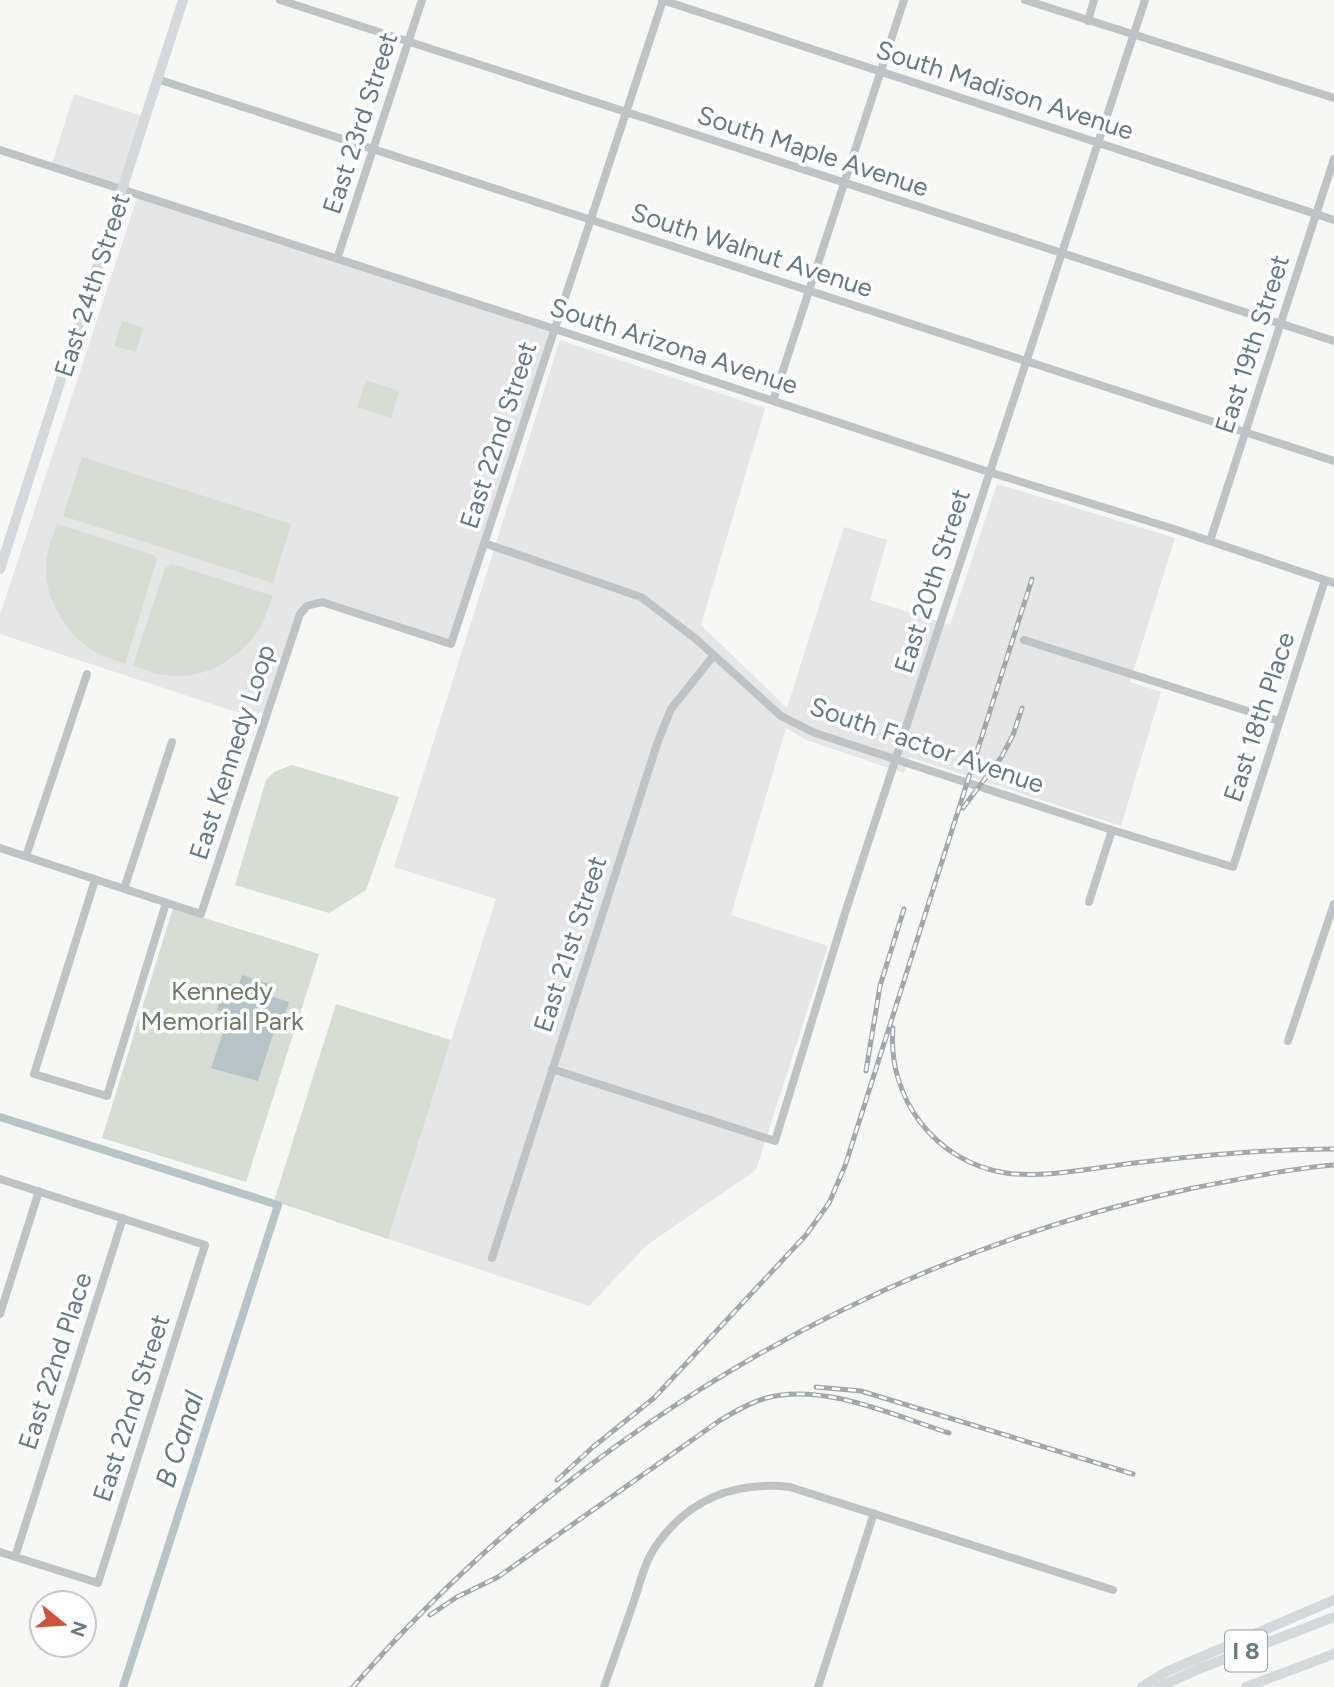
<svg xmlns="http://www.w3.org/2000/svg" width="1334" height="1687" viewBox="0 0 1334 1687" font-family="Figtree,sans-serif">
<rect width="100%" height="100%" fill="#f7f7f5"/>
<path fill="#e5e6e5" d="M 74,94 L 145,117 L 122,190 L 51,167 Z
M 138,195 L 555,329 L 451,644 L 322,602 L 300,614 L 267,713 L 255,713 L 236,712 L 0,634 L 0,615 Z
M 560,340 L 765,408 L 701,625 L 787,708 L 844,527 L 887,540 L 870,600 L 950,625 L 997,484 L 1175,538 L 1130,682 L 1161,692 L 1121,826 L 909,757 L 904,773 L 806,740 L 786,728 L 731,915 L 828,946 L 756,1170 L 647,1245 L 589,1306 L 388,1239 L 496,899 L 394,867 Z"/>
<path fill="#d7dcd4" d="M 122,321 L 143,328 L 136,352 L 114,346 Z
M 366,380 L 399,391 L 391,418 L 357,407 Z
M 82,457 L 291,524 L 273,583 L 63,516 Z
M 57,524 L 154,555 L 157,559 L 125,664 C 114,659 100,656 90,649 C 62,628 40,591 47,555 C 49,544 54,534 57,524 Z
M 172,564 L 273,596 C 268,607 265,621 258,631 C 238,660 200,682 164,675 C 154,674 143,669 133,665 L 165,568 Z
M 292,765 L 399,797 L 366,890 L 329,913 L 235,885 L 266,780 L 274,772 Z
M 173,908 L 319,954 L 246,1182 L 102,1138 Z
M 336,1004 L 451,1040 L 388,1239 L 274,1201 Z"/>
<path fill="#b7c3c6" d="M 242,975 L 276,986 L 273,997 L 289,1002 L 279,1033 L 274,1032 L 258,1081 L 211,1068 L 229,1015 L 217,1010 L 225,983 L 238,987 Z"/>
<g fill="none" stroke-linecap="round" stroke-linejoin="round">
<path stroke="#b7c3c6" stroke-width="8" d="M 0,1117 L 278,1205 L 123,1687"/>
<path stroke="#bfc3c6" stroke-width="8" d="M 280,0 L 1334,341
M 662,0 L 1334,220
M 1025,0 L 1334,98
M 1088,21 L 1094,0
M 157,79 L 1334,461
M 0,150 L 555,329 L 989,472 L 1174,529 L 1334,583
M 337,259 L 422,0
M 773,401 L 904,0
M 1210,541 L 1334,159
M 484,543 L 641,597 L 696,639 L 781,716 L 815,733 L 1112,830 L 1233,867 L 1325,580
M 1024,640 L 1279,721
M 0,848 L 201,914 L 300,614 L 307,606 L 322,602 L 451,644 L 663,0
M 26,856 L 87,674
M 95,880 L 34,1074 L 107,1096 L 166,903
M 124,889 L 172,742
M 1089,902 L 1112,830
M 1288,1041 L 1334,904
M 552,1069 L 775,1141 L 846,910 L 1145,0
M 0,1179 L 205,1245 L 98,1583 L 0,1552
M 492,1258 L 657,744 L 671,709 L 714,655
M 0,1314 L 39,1191
M 15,1557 L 123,1218
M 604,1687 C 614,1658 624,1629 634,1601 C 640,1583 645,1561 656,1546 C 688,1499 735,1481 790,1487 L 1113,1590
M 818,1687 L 874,1513"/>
<path stroke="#d5d9dc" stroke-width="10" d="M 0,569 L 183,0"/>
<path stroke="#d5d9dc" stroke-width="10" d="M 1142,1687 L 1166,1672 L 1334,1600
M 1159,1687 L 1201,1668 L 1334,1617
M 1246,1687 L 1334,1654"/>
<defs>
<path id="rail" d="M 963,808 L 1002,756 L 1013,735 L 1022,708
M 893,1028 C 887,1098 935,1162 1006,1173 C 1046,1179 1102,1166 1143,1162 C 1206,1155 1270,1149 1334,1149
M 866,1071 L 880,986 L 904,909
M 816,1387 L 861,1391 L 1133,1474
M 557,1480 L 593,1447 L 654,1398 L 806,1235 L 829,1203 L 845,1166 L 1032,579
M 430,1615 L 457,1597 L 498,1577 L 719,1421 C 734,1412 747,1404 763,1399 C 821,1381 895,1416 949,1433
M 353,1687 C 570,1436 868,1258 1193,1188 C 1240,1179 1287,1169 1334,1165"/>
</defs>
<use href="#rail" stroke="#a1a7ab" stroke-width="5"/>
<use href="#rail" stroke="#fff" stroke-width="2.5" stroke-dasharray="8" stroke-linecap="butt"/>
</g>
<g text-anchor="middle" stroke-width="7" stroke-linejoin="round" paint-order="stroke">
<rect fill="#fff" stroke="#96a1a8" stroke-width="2" x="1225" y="1630.5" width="42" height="41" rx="5"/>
<g font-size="24" font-weight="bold" fill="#697982">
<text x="1246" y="1659">I 8</text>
</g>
<g font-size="26" fill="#697982" stroke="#fff">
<text transform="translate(1005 90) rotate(18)" y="9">South Madison Avenue</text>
<text transform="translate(360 123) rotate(-72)" y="9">East 23rd Street</text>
<text transform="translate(813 151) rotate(18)" y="9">South Maple Avenue</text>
<text transform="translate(752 250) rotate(18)" y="9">South Walnut Avenue</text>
<text transform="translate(92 285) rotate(-72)" y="9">East 24th Street</text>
<text transform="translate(1252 344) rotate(-72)" y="9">East 19th Street</text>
<text transform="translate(674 346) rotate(18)" y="9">South Arizona Avenue</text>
<text transform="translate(498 435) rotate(-72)" y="9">East 22nd Street</text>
<text transform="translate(932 581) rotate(-72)" y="9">East 20th Street</text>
<text transform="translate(1259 717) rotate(-72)" y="9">East 18th Place</text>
<text transform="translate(927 745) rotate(19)" y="9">South Factor Avenue</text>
<text transform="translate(232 752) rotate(-72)" y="9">East Kennedy Loop</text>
<text transform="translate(570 944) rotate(-72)" y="9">East 21st Street</text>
<text transform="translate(55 1361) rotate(-72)" y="9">East 22nd Place</text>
<text transform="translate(131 1408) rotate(-72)" y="9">East 22nd Street</text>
</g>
<g font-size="26" fill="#6d7a67" stroke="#fff">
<text x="222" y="1000">Kennedy<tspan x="222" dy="30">Memorial Park</tspan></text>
</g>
<g font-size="28" font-style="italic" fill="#657a7f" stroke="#fff">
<text transform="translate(179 1439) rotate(-72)" y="10">B Canal</text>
</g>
</g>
<g transform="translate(63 1624) rotate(108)"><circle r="33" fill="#ffffff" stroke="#c3c9cd" stroke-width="2"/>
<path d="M0-5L12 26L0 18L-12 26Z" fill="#d1523b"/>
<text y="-10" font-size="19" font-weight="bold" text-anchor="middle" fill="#697982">N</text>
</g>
</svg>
